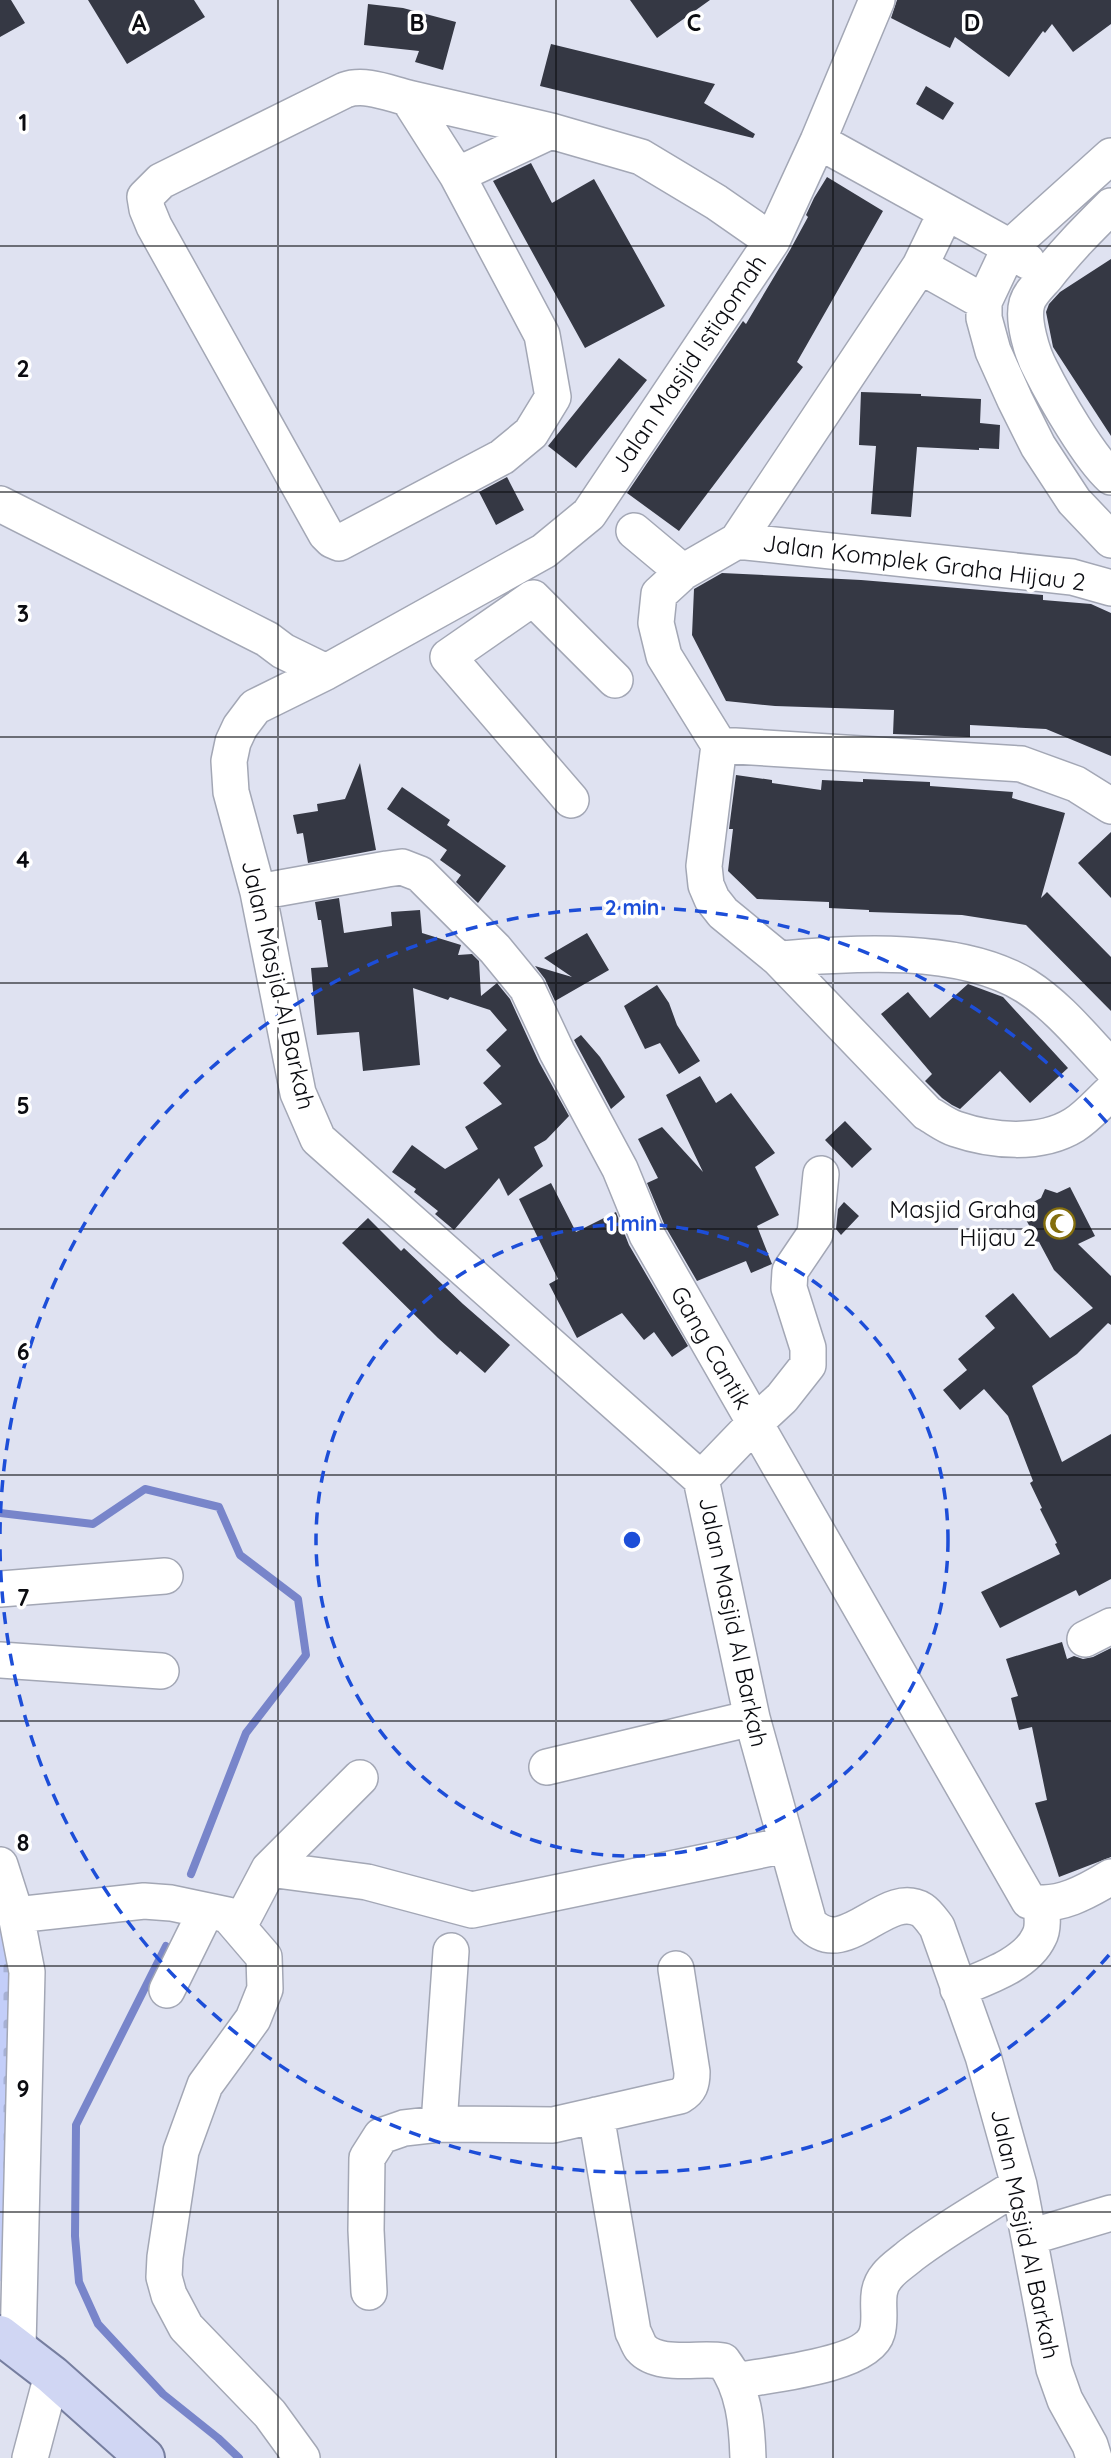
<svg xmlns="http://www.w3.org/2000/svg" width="1111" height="2458" viewBox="0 0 1111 2458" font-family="Quicksand,sans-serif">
<defs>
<pattern id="cemetery-stones" width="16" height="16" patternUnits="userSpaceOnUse" patternTransform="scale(1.75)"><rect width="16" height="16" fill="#c3cef9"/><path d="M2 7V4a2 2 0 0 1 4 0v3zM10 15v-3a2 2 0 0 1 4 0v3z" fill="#a6b0d4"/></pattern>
</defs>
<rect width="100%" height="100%" fill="#dfe2f1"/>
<path fill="url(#cemetery-stones)" d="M 0,1920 L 20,2029 L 3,2282 L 0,2281 Z"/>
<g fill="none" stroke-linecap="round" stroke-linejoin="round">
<path stroke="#7885ca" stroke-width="8" d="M 0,1513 L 93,1524 L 145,1489 L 219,1507 L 240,1555 L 298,1599 L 306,1655 L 246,1733 L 191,1874
M 166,1946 L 76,2125 L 75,2236 L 79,2282 L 98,2324 L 163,2394 L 218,2438 L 239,2458"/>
</g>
<path fill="#353844" d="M 0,0 L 11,0 L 25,23 L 0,37 Z
M 88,0 L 194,0 L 205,17 L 127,64 Z
M 630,0 L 710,0 L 657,38 Z
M 897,0 L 1111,0 L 1111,24 L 1073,52 L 1052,24 L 1045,33 L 1043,31 L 1009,77 L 955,37 L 950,48 L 891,18 Z
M 368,4 L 403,8 L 456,22 L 443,70 L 415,62 L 419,51 L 364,45 Z
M 551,44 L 715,84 L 704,103 L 755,134 L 753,138 L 540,86 Z
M 926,86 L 954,103 L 943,120 L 916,104 Z
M 531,163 L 552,203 L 594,179 L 665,306 L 585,348 L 493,181 Z
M 827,177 L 883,211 L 797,362 L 803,367 L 679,531 L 627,493 L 743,321 L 746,324 L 790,250 L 808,217 L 806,215 L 814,198 Z
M 1111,259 L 1111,436 L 1053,347 L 1046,312 L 1049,304 L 1060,292 Z
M 619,358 L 647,380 L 576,468 L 548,446 Z
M 861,392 L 921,394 L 921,396 L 981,399 L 980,423 L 1000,425 L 999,449 L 979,448 L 979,450 L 917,447 L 911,517 L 871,514 L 876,446 L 859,445 Z
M 507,477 L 524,510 L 496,525 L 479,492 Z
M 722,573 L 861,580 L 1043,595 L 1043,600 L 1091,604 L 1111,613 L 1111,756 L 1046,729 L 970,725 L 970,737 L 893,734 L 894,710 L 775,706 L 726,701 L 692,635 L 694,589 Z
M 360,763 L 376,850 L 308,863 L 303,833 L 297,834 L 293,815 L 318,811 L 317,804 L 345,799 Z
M 736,775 L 772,780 L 772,783 L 821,790 L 822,780 L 863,782 L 863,779 L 930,782 L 930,786 L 1013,792 L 1012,798 L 1065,813 L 1041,898 L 1047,892 L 1111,957 L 1111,1011 L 1026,925 L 962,915 L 869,912 L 869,910 L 829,908 L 829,902 L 757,899 L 728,871 L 733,829 L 729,829 Z
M 402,787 L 450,820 L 447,825 L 506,866 L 478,903 L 456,882 L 461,875 L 440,860 L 447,850 L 387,809 Z
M 1111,832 L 1111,898 L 1078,863 Z
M 339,898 L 344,933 L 392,926 L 391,912 L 420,910 L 422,933 L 461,945 L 458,955 L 472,954 L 479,961 L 481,996 L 497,983 L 510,999 L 539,1062 L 569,1116 L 546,1140 L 534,1147 L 543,1166 L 508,1196 L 499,1178 L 454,1230 L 435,1214 L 438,1211 L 414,1192 L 416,1189 L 392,1172 L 412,1145 L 445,1169 L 478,1149 L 465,1127 L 502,1104 L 483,1083 L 501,1066 L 486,1050 L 507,1030 L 490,1010 L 450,997 L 448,1000 L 413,988 L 420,1065 L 363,1071 L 359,1032 L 317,1035 L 311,968 L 328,967 L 321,920 L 318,920 L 315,902 Z
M 587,933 L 609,970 L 555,1001 L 545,979 L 535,966 L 572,977 L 544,958 Z
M 968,984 L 1003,997 L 1068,1068 L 1030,1103 L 1000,1071 L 960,1109 L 952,1105 L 942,1098 L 925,1081 L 932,1074 L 881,1014 L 908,992 L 930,1018 Z
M 657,985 L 669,1003 L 677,1025 L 700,1061 L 679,1074 L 660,1043 L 645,1049 L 624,1006 Z
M 581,1035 L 600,1057 L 625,1097 L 611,1109 L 574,1040 Z
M 700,1076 L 716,1103 L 731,1093 L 775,1153 L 755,1167 L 779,1215 L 757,1226 L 772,1264 L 751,1273 L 746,1261 L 697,1281 L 665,1226 L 647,1183 L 658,1178 L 638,1139 L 662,1127 L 703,1172 L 666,1095 Z
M 845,1121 L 872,1149 L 852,1168 L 825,1140 Z
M 551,1183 L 576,1232 L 616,1212 L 629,1245 L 688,1346 L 672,1357 L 654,1332 L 644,1340 L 622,1313 L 577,1338 L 549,1284 L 558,1279 L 519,1199 Z
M 1070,1187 L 1095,1236 L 1078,1244 L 1111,1276 L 1111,1325 L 1108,1323 L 1077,1354 L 1032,1386 L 1062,1462 L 1111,1434 L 1111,1579 L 1079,1596 L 1076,1590 L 1000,1628 L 981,1592 L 1060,1554 L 1055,1544 L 1057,1543 L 1040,1509 L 1042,1508 L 1030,1483 L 1033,1481 L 1008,1416 L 984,1389 L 960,1410 L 943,1390 L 967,1370 L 958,1359 L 995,1328 L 985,1316 L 1013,1293 L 1050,1338 L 1093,1308 L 1054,1270 L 1039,1242 L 1035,1241 L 1035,1236 L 1020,1209 L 1041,1198 L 1045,1189 L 1057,1193 Z
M 844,1202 L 859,1216 L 841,1235 L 836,1229 L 838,1209 Z
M 368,1218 L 401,1251 L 404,1248 L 463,1304 L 510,1345 L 485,1373 L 460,1351 L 457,1355 L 438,1338 L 342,1243 Z
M 1062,1642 L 1067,1659 L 1074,1656 L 1083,1659 L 1093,1657 L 1111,1648 L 1111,1857 L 1059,1877 L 1035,1803 L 1047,1800 L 1032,1727 L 1019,1730 L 1011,1698 L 1018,1696 L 1006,1659 Z"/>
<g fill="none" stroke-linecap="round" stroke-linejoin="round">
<defs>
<path id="minor" d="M 877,0 L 818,141 L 772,241 L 589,514 L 544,551 L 326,672 L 255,707 L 240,727 L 233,742 L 229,761 L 231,792 L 258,892 L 298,1093 L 318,1139 L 701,1479 L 752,1718 L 809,1923 C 845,1963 885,1888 922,1910 C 928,1914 933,1922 937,1927 L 983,2056 L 1019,2185 L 1054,2369 L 1065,2400 L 1090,2445 L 1094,2458
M 408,98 C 388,93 365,83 345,90 L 161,181 L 145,197 L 147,209 L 154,226 L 326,534 L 332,540 L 339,543 L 502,457 L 531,433 L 553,397 L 542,335 L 457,175 L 408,98 L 551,131 L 641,157 L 716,202 L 772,241
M 818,141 L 1010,247 L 1027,261
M 1111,156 L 1010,247 L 984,302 L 984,318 L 993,351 L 1015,400 L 1038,446 L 1074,501 L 1111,540
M 457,175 L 551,131
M 1111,206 C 1088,229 1066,251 1046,277 C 1040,284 1030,293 1027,303 C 1022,320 1032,354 1041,370 C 1055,398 1089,457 1111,477
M 946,212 L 920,266 L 737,541 L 683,572 L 659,594 L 656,623 L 664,656 L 719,745 L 704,866 L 706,885 L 712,899 L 723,913 L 779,959 L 927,1113 C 936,1118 946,1126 956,1129 C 991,1141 1040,1146 1074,1125 C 1087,1117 1099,1103 1111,1092
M 920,266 L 984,302
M 0,504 L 267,639 L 283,651 L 326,672
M 634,531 L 683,572
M 737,541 L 1072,577 L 1111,588
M 719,745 L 1021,764 L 1076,784 L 1111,806
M 571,800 L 448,657 L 533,598 L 615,680
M 258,892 L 387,869 L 402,867 L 420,874 L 495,949 L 527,988 L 557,1052 L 620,1169 L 647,1235 L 1029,1901 C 1057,1909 1088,1891 1111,1877
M 779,959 C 853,953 960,945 1026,986 C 1059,1007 1084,1039 1111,1067
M 701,1479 L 754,1424 L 782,1398 L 808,1365 L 808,1348 L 789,1288 L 790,1271 L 815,1234 L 821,1174
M 0,1589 L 165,1576
M 1085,1639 L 1111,1626
M 0,1660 L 161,1671
M 547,1767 L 752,1718
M 0,1865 L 16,1915 L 27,1972 L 18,2347
M 269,1869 L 360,1778
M 16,1915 L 144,1901 L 171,1903 L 228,1915 L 264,1957 L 265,1989 L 253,2019 L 205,2085 L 181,2151 L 165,2257 L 164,2277 L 169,2295 L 186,2327 L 270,2414 L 302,2458
M 239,1926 L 269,1869 L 367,1882 L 472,1910 L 786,1845
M 958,1989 C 984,1978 1026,1965 1039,1937 C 1044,1928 1042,1914 1041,1905
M 167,1990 L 206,1911
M 596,2115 L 633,2332 C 636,2337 638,2344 641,2348 C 658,2368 700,2357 723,2361 C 744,2388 747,2425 748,2458
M 439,2124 L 451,1951
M 1030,2237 L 1111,2213
M 369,2292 L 366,2230 L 367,2158 L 381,2136 L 404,2128 L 439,2124 L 553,2125 L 680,2096 C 690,2090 692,2084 692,2072 L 676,1969
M 735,2381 C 766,2375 868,2366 877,2333 C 883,2314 872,2293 887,2276 C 893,2268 903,2262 911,2255 C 945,2229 983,2208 1019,2185
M 30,2458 L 52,2375"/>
<path id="major" d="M 0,2335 L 52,2375 L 145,2458"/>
</defs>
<use href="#minor" stroke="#a3a7b5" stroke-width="38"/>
<use href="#major" stroke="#767e9f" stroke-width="42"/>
<use href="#minor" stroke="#fff" stroke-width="35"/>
<use href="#major" stroke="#d0d6f3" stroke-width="38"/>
</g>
<path fill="none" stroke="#0b0c11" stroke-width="2" stroke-opacity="0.55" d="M 278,0 L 278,2458M 556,0 L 556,2458M 833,0 L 833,2458M 0,246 L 1111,246M 0,492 L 1111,492M 0,737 L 1111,737M 0,983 L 1111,983M 0,1229 L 1111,1229M 0,1475 L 1111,1475M 0,1721 L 1111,1721M 0,1966 L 1111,1966M 0,2212 L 1111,2212"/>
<g fill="none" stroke="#1d4ed8" stroke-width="3.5" stroke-dasharray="12 9">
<circle cx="632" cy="1540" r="316"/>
<path d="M1109 1955A632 632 0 0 1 0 1546M0 1534A632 632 0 0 1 1109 1125"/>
</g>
<defs>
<symbol id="mosque-ring" viewBox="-11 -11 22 22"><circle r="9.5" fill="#fff" stroke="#846e0d" stroke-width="1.5"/><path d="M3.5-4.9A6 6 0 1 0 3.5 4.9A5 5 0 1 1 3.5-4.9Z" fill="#846e0d"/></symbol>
</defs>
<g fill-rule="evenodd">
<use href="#mosque-ring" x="1042" y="1206" width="35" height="35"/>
</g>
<g text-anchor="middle" stroke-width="7" stroke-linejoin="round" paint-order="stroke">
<g font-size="24" fill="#0b0c11" stroke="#fff">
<text transform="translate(689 364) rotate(-56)" y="8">Jalan Masjid Istiqomah</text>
<text transform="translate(924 563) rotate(7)" y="8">Jalan Komplek Graha Hijau 2</text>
<text transform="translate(278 985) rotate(77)" y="8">Jalan Masjid Al Barkah</text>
<text transform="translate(711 1348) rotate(60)" y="8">Gang Cantik</text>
<text transform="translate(733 1622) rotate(78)" y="8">Jalan Masjid Al Barkah</text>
<text transform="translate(1025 2234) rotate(78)" y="8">Jalan Masjid Al Barkah</text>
</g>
<g font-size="24" fill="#0b0c11" stroke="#fff" text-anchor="end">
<text x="1036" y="1218">Masjid Graha<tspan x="1036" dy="28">Hijau 2</tspan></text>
</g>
</g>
<g font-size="23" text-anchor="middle" font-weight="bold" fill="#0b0c11" stroke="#fff" stroke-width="7" stroke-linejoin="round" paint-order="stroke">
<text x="139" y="31">A</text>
<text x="417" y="31">B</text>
<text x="694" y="31">C</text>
<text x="972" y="31">D</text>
<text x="23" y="131">1</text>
<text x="23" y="377">2</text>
<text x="23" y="622">3</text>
<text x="23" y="868">4</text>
<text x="23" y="1114">5</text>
<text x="23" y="1360">6</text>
<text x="23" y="1606">7</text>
<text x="23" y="1851">8</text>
<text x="23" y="2097">9</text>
</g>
<circle cx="632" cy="1540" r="10" fill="#1d4ed8" stroke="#fff" stroke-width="3.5"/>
<g font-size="21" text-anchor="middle" font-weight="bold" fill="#1d4ed8" stroke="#fff" stroke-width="7" stroke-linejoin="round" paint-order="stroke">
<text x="632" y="915">2 min</text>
<text x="632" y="1231">1 min</text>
</g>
</svg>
